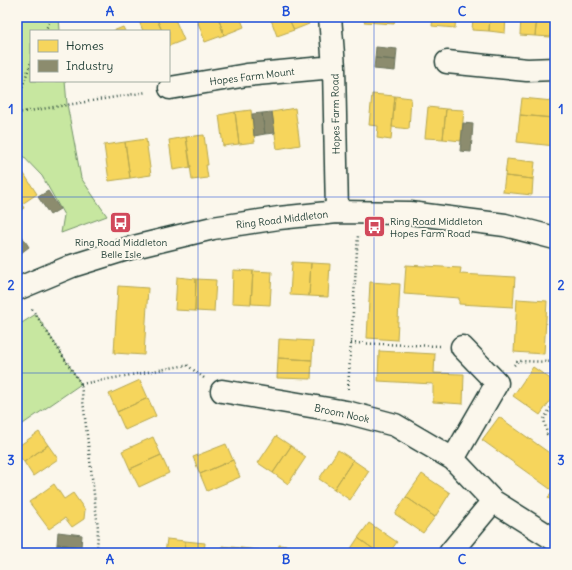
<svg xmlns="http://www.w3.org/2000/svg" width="572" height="570" viewBox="0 0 572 570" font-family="Delius,sans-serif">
<rect width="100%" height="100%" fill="#fbf7ec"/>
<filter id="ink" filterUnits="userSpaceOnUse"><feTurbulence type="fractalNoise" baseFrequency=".025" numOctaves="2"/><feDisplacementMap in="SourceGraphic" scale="8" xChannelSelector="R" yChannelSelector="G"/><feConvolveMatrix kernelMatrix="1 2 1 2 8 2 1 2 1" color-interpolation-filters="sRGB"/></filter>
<g filter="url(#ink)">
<path fill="#c7e7a0" stroke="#73926a" d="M 17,17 L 59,17 L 60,31 L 31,31 L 31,81 L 65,81 L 67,104 L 81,178 L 107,216 L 61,233 L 64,215 L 42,176 L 17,150 Z
M 36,314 L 81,384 L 17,428 L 17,326 Z"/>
<path fill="#f6d55c" stroke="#b6a750" d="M 150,17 L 156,17 L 162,31 L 143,31 L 139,21 Z
M 156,17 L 174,17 L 184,40 L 169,46 L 169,31 L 162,31 Z
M 196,17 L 218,17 L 224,35 L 205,42 Z
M 218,17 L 240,17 L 244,27 L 224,35 Z
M 270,17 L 288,17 L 294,30 L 277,36 Z
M 288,17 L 307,17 L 309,24 L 294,30 Z
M 365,17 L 395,17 L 394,24 L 364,22 Z
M 433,17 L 456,17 L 455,28 L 432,26 Z
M 473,17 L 490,17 L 489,31 L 472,30 Z
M 490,17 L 506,17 L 505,33 L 489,31 Z
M 521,17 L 537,17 L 535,36 L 520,35 Z
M 537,17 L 552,17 L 551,37 L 535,36 Z
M 123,27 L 125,31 L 113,31 Z
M 372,94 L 395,96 L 391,140 L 377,138 L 378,126 L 369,125 Z
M 395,96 L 411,98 L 409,129 L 392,127 Z
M 522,98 L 553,101 L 551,118 L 520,115 Z
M 428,107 L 446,109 L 443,139 L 425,138 Z
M 295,108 L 300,145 L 277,149 L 272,112 Z
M 446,109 L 464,110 L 461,141 L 443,139 Z
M 251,110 L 255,142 L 239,144 L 235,112 Z
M 235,112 L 239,144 L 223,146 L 219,115 Z
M 520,115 L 555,118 L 555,146 L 517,142 Z
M 204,135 L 208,165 L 206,165 L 208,178 L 192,180 L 186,137 Z
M 186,137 L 191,167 L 173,170 L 169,140 Z
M 146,139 L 151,175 L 130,178 L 125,142 Z
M 125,142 L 130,178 L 109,181 L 104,145 Z
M 507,159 L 535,162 L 533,179 L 505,176 Z
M 17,163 L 37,194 L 22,204 L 17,196 Z
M 505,176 L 533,179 L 532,195 L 503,192 Z
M 17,196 L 24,208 L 17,212 Z
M 292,262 L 311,263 L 309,296 L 290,295 Z
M 311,263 L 330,264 L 328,297 L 309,296 Z
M 406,265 L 461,268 L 460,274 L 515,277 L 513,307 L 459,304 L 459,298 L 404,294 Z
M 233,270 L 253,271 L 251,304 L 232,303 Z
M 253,271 L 272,272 L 270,305 L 251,304 Z
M 177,277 L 196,279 L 195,311 L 175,310 Z
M 196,279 L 216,280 L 214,312 L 195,311 Z
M 370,282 L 400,284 L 397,340 L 367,338 Z
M 118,286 L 148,288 L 144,355 L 114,353 Z
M 517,299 L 547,301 L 544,354 L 514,352 Z
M 279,339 L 313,341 L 312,360 L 278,358 Z
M 379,351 L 435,354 L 434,373 L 464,374 L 463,404 L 433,402 L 433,384 L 378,381 Z
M 278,358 L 312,360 L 311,379 L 277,378 Z
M 533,367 L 555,382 L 555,394 L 540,415 L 513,396 Z
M 140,380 L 148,398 L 117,412 L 109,394 Z
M 148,398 L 156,416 L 125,430 L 117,412 Z
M 499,417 L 555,457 L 555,502 L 548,498 L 553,491 L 482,440 Z
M 39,432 L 48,445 L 24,462 L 17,453 L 17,447 Z
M 276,436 L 291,446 L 273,473 L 258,463 Z
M 153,437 L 161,455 L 130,469 L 122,451 Z
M 226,444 L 233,460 L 200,474 L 193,457 Z
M 48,445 L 58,459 L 33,476 L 24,462 Z
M 291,446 L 306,457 L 288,484 L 273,473 Z
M 338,450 L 353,460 L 334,489 L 319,479 Z
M 161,455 L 169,473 L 139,487 L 130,469 Z
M 233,460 L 240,477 L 207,491 L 200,474 Z
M 353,460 L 369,471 L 350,500 L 334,489 Z
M 422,474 L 450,493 L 435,517 L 406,497 Z
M 54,484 L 64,499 L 73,493 L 85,510 L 84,519 L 72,527 L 65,518 L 49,529 L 29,502 Z
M 406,497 L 435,517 L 423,533 L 395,514 Z
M 369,523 L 397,542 L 389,553 L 379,553 L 358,538 Z
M 358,538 L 379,553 L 348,553 Z
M 167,539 L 185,541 L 184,553 L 165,553 Z
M 185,541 L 205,543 L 204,553 L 184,553 Z
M 279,545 L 297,547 L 297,553 L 278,553 Z
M 222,546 L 241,548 L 240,553 L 222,553 Z
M 297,547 L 315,549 L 315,553 L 297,553 Z
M 241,548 L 259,550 L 259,553 L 240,553 Z"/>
<path fill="#8c8c6e" stroke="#6b745d" d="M 376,47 L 397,49 L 396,60 L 375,58 Z
M 375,58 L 396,60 L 395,71 L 374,69 Z
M 272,112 L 275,133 L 265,134 L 262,113 Z
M 262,113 L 265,134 L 254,136 L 252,114 Z
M 463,123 L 473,124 L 471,152 L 460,151 Z
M 48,191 L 60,209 L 50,215 L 38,197 Z
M 18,230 L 29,247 L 21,253 L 17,248 L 17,231 Z
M 58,532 L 82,535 L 81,547 L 57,544 Z
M 57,544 L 81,547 L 80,553 L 56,553 Z"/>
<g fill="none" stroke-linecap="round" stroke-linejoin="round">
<defs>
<path id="minor" d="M 330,17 L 334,67 L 337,212
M 447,62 L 527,70 L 555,69
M 170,88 L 247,75 L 334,67
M 222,391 L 346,412 L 395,425 L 453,459 L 493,501 L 555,540
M 453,459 L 497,383 L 462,347
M 450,553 L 493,501"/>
<path id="tertiary" d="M 17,289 L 72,266 L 130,248 L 213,228 L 279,218 L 337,212 L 410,213 L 505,225 L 555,238"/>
</defs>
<use href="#minor" stroke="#1f3d34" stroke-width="25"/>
<use href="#tertiary" stroke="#1f3d34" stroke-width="25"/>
<path stroke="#1f3d34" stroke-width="2.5" stroke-dasharray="1 3" stroke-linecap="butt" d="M 45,31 L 52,17
M 17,102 L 31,62
M 17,113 L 147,92
M 32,309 L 81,384 L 98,528 L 97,553
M 351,343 L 440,346
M 514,365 L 518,361 L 555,362
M 81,384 L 187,365 L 204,378
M 348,389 L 358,235
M 555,401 L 544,419 L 547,434 L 555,439"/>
<use href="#minor" stroke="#fbf7ec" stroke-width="22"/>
<use href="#tertiary" stroke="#fbf7ec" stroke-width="22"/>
</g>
</g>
<path fill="none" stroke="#1d4ed8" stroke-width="1" stroke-opacity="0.55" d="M 198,17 L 198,553M 374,17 L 374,553M 17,197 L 555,197M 17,373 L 555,373"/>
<defs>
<symbol id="bus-square" viewBox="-11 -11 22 22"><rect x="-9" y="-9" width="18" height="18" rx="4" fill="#d1495b" stroke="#fbf7ec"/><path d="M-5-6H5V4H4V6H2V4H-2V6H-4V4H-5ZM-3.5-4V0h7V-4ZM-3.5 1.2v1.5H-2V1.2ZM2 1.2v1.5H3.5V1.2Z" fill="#fff"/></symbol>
</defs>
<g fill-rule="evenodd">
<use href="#bus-square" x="108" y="210" width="25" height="25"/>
<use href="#bus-square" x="362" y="214" width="25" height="25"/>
</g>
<g text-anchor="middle" stroke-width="4" stroke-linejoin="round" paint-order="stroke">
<g font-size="10" fill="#1f3d34" stroke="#fbf7ec">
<text transform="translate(252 76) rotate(-7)" y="4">Hopes Farm Mount</text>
<text transform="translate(335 114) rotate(-91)" y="4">Hopes Farm Road</text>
<text transform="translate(282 219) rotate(-7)" y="4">Ring Road Middleton</text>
<text transform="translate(342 413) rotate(12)" y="4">Broom Nook</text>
</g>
<g font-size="10" fill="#1f3d34" stroke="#fbf7ec" text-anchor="start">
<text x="390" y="225">Ring Road Middleton<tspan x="390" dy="12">Hopes Farm Road</tspan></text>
<text x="121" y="246" text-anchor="middle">Ring Road Middleton<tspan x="121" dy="12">Belle Isle</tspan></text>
</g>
</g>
<rect width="572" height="570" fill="none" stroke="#fbf7ec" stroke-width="44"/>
<rect x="30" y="30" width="140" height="52" fill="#fbf7ec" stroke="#a3ada2"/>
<rect x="38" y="40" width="20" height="12" fill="#f6d55c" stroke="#a3ada2"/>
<text x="66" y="50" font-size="12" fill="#1f3d34">Homes</text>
<rect x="38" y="60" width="20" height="12" fill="#8c8c6e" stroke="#a3ada2"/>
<text x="66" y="70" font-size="12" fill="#1f3d34">Industry</text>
<rect x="22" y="22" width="528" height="526" fill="none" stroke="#1d4ed8" stroke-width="1.5"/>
<g font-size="13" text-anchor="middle" font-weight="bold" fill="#1d4ed8">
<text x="110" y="16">A</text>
<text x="286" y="16">B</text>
<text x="462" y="16">C</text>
<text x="11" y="114">1</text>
<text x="561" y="114">1</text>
<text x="11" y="290">2</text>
<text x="561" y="290">2</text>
<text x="11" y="465">3</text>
<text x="561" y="465">3</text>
<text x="110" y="564">A</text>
<text x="286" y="564">B</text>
<text x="462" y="564">C</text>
</g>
</svg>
